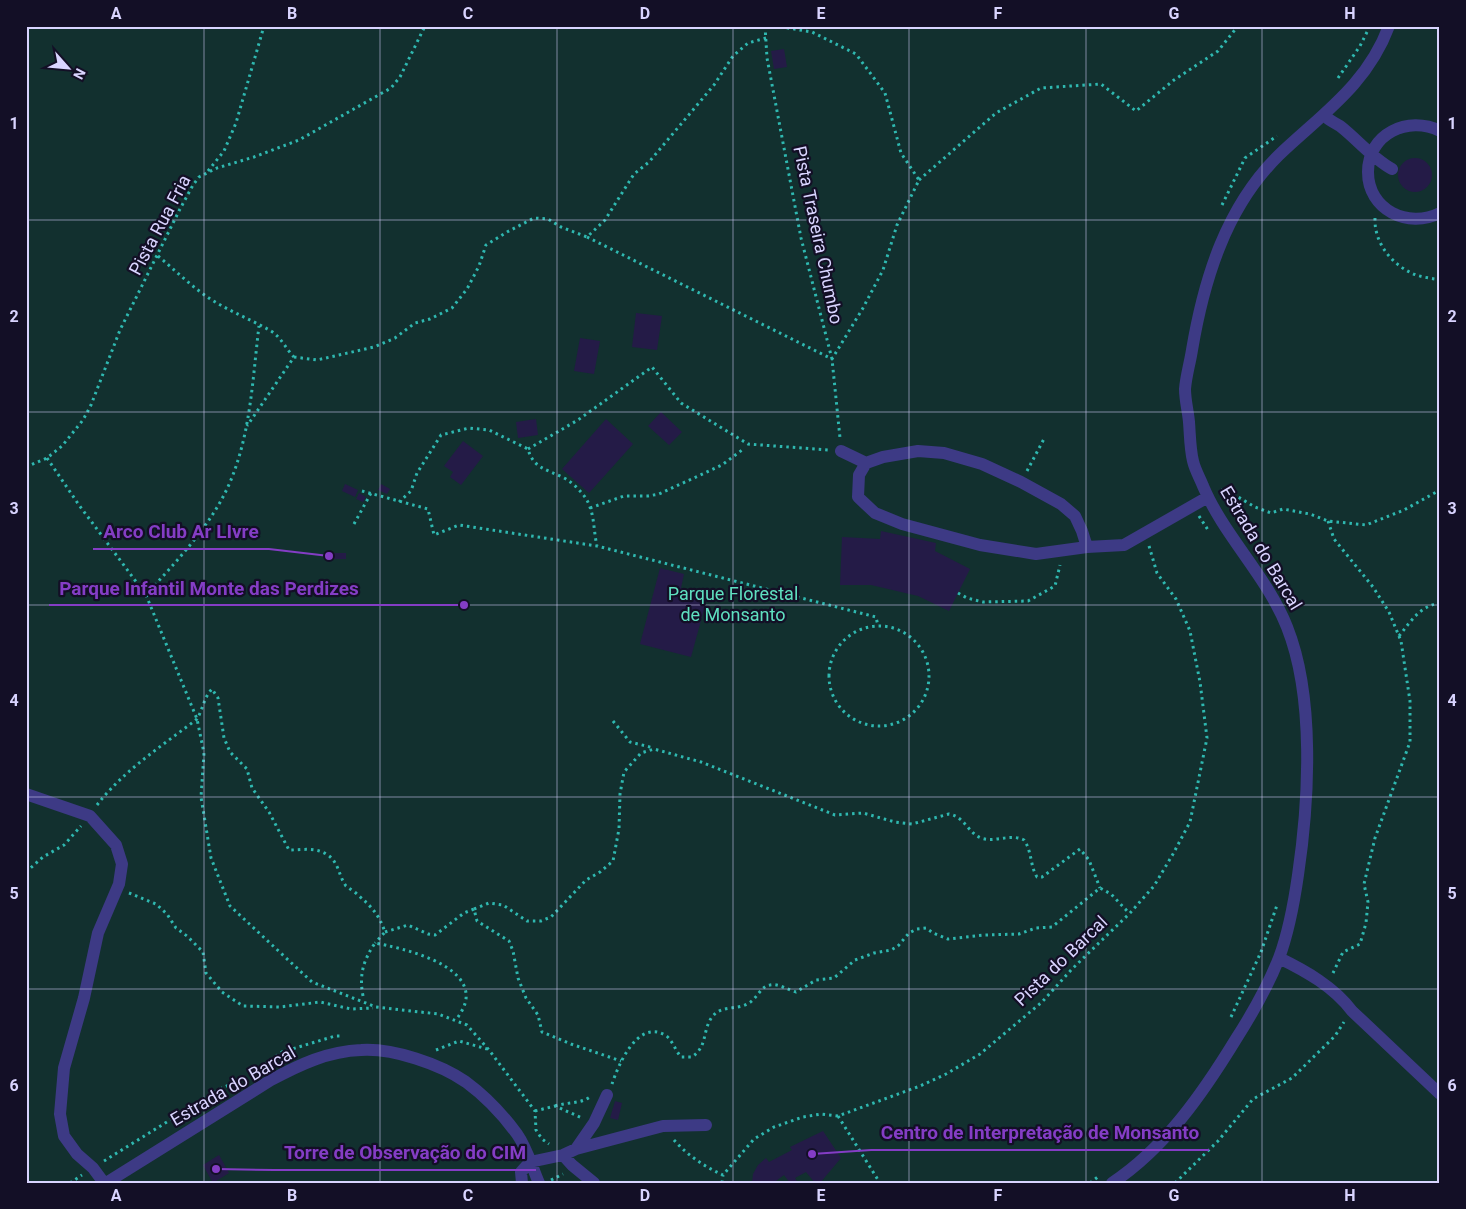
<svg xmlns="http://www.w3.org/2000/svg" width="1466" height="1209" viewBox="0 0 1466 1209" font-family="Roboto,sans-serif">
<rect width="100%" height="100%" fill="#130f26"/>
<path fill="#12302f" d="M 26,26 L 1440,26 L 1440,1183 L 26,1183 Z"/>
<path fill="#241b47" d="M 784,49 L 787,67 L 774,69 L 771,51 Z
M1398 175a17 17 0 1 1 34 0a17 17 0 1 1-34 0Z
M 636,313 L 662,316 L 657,350 L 632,347 Z
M 580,338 L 600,341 L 594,374 L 574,371 Z
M 661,412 L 682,432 L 669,445 L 648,426 Z
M 536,419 L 538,435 L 518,438 L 516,422 Z
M 606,419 L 633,444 L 589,493 L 562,469 Z
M 463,441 L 483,456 L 461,485 L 450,477 L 453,472 L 444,466 Z
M 345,484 L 358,490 L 355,497 L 342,491 Z
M 381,484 L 390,489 L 387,494 L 378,490 Z
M 359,493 L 366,497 L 363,502 L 356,499 Z
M 881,531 L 936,543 L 935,551 L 970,569 L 949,611 L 918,596 L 871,585 L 840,585 L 842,537 L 880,539 Z
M 328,553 L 346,553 L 346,559 L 328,559 Z
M 660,568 L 684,574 L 681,588 L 708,595 L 691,657 L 640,644 Z
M 615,1101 L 622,1103 L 618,1120 L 610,1118 Z
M 823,1131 L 841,1158 L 820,1183 L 815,1183 L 806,1172 L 795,1178 L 798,1183 L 790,1183 L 784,1175 L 776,1181 L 777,1183 L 752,1183 L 753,1174 L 758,1165 L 766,1158 L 769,1162 L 792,1150 L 790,1147 Z
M 219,1155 L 229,1173 L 213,1183 L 203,1165 Z"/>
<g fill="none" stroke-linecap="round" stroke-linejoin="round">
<path stroke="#2fb8b0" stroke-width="3" stroke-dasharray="2.5 4" stroke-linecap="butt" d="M 765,26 L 767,58 L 801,238 L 832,359 L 840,438
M 1338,78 L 1360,46 L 1370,26
M 208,171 L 224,151 L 236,123 L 264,26
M 919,180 L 996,113 L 1041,88 L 1101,84 L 1136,111 L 1174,80 L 1218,51 L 1238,26
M 1222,205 L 1245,158 L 1277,136
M 1375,218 C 1374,244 1393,266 1416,275 C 1422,277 1429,278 1435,279
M 587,237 L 832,359 L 863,308 L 883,270 L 897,225 L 919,180 L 901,153 L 885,93 L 856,54 L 812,32 L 776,26
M 158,256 C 176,271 193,288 212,300 C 231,312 252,320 271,331 C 281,337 286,349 294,357 L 247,426
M 294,357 L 317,360 L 374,347 L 395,338 L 415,323 L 430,319 L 452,308 L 467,289 L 479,266 L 486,245 L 507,232 L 534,218 L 548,219 L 561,227 L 587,237 L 605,220 L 634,174 L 649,162 L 714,85 L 733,56 L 748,43 L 766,38
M 528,449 L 578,420 L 652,367 L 681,403 L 748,444 L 828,450
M 47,458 L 79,505 L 146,595 L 197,719 L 204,753 L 201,797 L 211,858 L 230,906 L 312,982 L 376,1007 L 438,1014 L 467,1025 L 489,1050 L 535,1111 L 536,1130 L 542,1139 L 549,1144
M 26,467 L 47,458 L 62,446 L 83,420 L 91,405 L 120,330 L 180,209 L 193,185 L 199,177 L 217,168 L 254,157 L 299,140 L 391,88 L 400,77 L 425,26
M 1027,471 L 1045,437
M 1221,490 L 1228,491 L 1255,507 L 1271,513 L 1283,509 L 1310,514 L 1328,521 L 1366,525 L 1404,510 L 1440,490
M 362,491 L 428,509 L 434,535 L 459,525 L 597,546 L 876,617 L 878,626
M 399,502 L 411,491 L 417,473 L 441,435 L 469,428 L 489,430 L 528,449 C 533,468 546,469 562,477 C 571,481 579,489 585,497 C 595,512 593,529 597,546
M 590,508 L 624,496 L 648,496 L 659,494 L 722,465 L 742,450
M 1199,516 L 1208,530
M 1328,521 L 1334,539 L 1373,587 L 1389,612 L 1401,641 L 1410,701 L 1410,742 L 1375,838 L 1364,884 L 1368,902 L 1366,923 L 1360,944 L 1343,952 L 1333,973
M 354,524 L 371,493
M 958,593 L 967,598 L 983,602 L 1028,601 L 1055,586 L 1060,565
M 146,595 C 179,558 217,520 234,472 C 251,426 253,375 259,326
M829 676a50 50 0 1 1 100 0a50 50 0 1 1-100 0Z
M 1399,636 C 1411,621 1420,606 1440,603
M 613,721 L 630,742 L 654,748
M 97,805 C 124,770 162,746 197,719 C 203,709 204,697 212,689 L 218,698 L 224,738 L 230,752 L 247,769 L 252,788 L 269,812 L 289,850 C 301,850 315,847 326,854 C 339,861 338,875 346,886 C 350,889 355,892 358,895 C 372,907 379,915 385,932 L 375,943
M 26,872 L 43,857 L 64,845 L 81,826
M 129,893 L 156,904 L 167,914 L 176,928 L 187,936 L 203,952 L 206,973 L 222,992 L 243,1006 L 280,1007 L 320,1002 L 351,1009 L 373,1008
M 474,909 L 489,903 L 503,905 L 527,921 L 541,921 L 551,917 L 586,880 L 600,872 L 613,861 L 619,829 L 620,794 L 624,772 L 641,753 L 654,749 L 701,762 L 835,815 L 863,813 L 895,822 L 912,824 L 949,814 C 965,817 968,833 981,838 C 995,843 1010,833 1024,840 C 1032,851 1030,866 1037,877 L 1042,877 L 1080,849 L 1089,860 L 1100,888
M 385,932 L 408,925 L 428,934 L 435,935 L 464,913 L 474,909 L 477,921 L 509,941 L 513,951 L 518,978 L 526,998 L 538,1015 L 542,1032 L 571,1044 L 621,1061
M 363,996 C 359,975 363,961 375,943 C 401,948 470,963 466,999 C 465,1007 460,1014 456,1020
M 1231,1017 L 1261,952 L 1277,905
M 436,1050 L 459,1041 L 487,1049
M 260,1068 L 282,1052 L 335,1036 L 342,1036
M 612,1084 C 618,1066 637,1019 665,1035 C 672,1039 675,1050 681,1057 L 692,1057 C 708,1046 702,1031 712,1017 C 721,1005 736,1010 747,1004 C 757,1000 760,986 770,985 C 778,983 788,990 796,992 L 816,980 L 834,978 L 855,960 L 874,953 L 891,950 L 898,946 L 909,933 L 917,929 L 926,928 L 933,933 L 948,939 L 984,935 L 1019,934 L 1036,928 L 1052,927 L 1100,888 L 1111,894 L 1129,913
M 555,1106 C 567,1102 580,1104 590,1097
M 535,1111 L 555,1106 L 582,1118
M 838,1116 L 880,1183
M 674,1140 C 687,1155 705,1167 723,1175 L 754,1139 L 774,1127 L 803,1117 L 821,1114 L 838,1116 L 920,1086 L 946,1074 L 980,1054 L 1042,1002 L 1072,969 L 1130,913 L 1154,886 L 1173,854 L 1190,822 L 1207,738 L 1200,682 L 1190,631 L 1176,599 L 1157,573 L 1149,546
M 104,1161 L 220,1089 L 240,1080
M 551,1180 L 563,1174
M 70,1183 L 82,1175
M 722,1183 L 723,1175
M 1090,1183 L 1099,1176
M 1175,1183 L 1218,1141 L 1253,1099 L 1292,1078 L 1335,1036 L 1344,1022"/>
<path stroke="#3d3a85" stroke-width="12" d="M 1324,115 C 1329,121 1334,122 1340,126 C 1358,140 1372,158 1392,169
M 1440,131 C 1408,115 1368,134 1368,172 C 1368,210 1408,229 1440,213
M 841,451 L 866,463
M 1087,547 L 1036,554 L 980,545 L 902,524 L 875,513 L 858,497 L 859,475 L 866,463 L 883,457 L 918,451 L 944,453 L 982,464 L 1021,482 L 1061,504 L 1075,516 L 1082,531 L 1087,547 L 1124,545 L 1208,497
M 26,794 L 90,816 L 116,845 L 122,864 L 119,884 L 98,933 L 84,998 L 64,1068 L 60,1114 L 64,1136 L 77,1154 L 93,1168 L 104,1183
M 1279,958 C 1306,971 1334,987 1352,1011 L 1440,1094
M 576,1149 L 594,1123 L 607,1095
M 563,1155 L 572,1165 L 594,1183
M 106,1183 L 271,1080 C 299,1065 328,1051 361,1050 C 393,1048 440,1064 466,1082 C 485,1096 503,1115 517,1134 C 527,1148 532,1167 539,1183
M 522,1183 L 521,1172 L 530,1162 L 563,1155 L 576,1149 L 663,1126 L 706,1125
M 1112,1183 C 1165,1148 1203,1093 1236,1039 C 1252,1014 1268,986 1279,958 C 1289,931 1294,903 1298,875 C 1309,801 1315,697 1287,627 C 1267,576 1224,536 1203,486 C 1200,478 1195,470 1193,461 C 1190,449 1190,435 1189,422 C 1188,411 1185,400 1185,389 C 1186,376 1190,363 1192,350 C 1204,279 1226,207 1279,155 C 1322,114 1367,85 1389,26"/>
</g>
<path fill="none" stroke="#d9d4ff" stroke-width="1" stroke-opacity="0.55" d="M 204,26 L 204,1183M 380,26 L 380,1183M 557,26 L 557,1183M 733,26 L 733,1183M 909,26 L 909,1183M 1086,26 L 1086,1183M 1262,26 L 1262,1183M 26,220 L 1440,220M 26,412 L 1440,412M 26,605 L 1440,605M 26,797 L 1440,797M 26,989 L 1440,989"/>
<g text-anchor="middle" stroke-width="4.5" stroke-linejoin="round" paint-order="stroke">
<g font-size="18" fill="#d9d4ff" stroke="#130f26">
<text transform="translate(160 225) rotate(-62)" y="6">Pista Rua Fria</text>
<text transform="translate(818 235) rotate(78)" y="6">Pista Traseira Chumbo</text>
<text transform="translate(1261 548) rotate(59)" y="6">Estrada do Barcal</text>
<text transform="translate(1061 961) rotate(-44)" y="6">Pista do Barcal</text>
<text transform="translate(233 1086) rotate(-30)" y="6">Estrada do Barcal</text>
</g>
<g font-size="18" fill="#5fe0c0" stroke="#130f26">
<text x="733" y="600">Parque Florestal<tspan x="733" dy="21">de Monsanto</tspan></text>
</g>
</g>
<path fill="none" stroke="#843dc5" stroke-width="2" d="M329 556L269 549H93M464 605L369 605H49M812 1154L871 1150H1209M216 1169L274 1170H536"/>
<g fill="#843dc5" stroke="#130f26" stroke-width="2">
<circle cx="329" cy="556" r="5"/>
<circle cx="464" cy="605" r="5"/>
<circle cx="812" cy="1154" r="5"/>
<circle cx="216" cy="1169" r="5"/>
</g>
<g font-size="19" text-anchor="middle" font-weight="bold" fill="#843dc5" stroke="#130f26" stroke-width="4.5" stroke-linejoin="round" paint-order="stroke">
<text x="181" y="538">Arco Club Ar LIvre</text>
<text x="209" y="595">Parque Infantil Monte das Perdizes</text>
<text x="1040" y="1139">Centro de Interpretação de Monsanto</text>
<text x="405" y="1159">Torre de Observação do CIM</text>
</g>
<rect width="1466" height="1209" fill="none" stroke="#130f26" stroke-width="55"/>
<g transform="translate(68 68) rotate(117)" stroke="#130f26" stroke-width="4" paint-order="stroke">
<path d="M0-4L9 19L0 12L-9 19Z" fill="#d9d4ff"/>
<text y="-8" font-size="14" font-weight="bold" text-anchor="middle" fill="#d9d4ff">N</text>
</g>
<rect x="28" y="28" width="1410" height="1154" fill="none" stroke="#d9d4ff" stroke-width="2"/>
<g font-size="16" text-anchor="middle" font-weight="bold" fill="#d9d4ff">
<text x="116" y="19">A</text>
<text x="292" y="19">B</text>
<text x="468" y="19">C</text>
<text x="645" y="19">D</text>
<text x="821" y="19">E</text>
<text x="998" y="19">F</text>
<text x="1174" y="19">G</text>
<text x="1350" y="19">H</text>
<text x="14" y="129">1</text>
<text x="1452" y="129">1</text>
<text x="14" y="322">2</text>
<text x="1452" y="322">2</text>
<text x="14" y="514">3</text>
<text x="1452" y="514">3</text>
<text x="14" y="706">4</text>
<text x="1452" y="706">4</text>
<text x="14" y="899">5</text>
<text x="1452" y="899">5</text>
<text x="14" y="1091">6</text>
<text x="1452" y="1091">6</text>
<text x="116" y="1201">A</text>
<text x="292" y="1201">B</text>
<text x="468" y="1201">C</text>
<text x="645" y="1201">D</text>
<text x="821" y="1201">E</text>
<text x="998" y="1201">F</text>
<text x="1174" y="1201">G</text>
<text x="1350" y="1201">H</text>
</g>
</svg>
